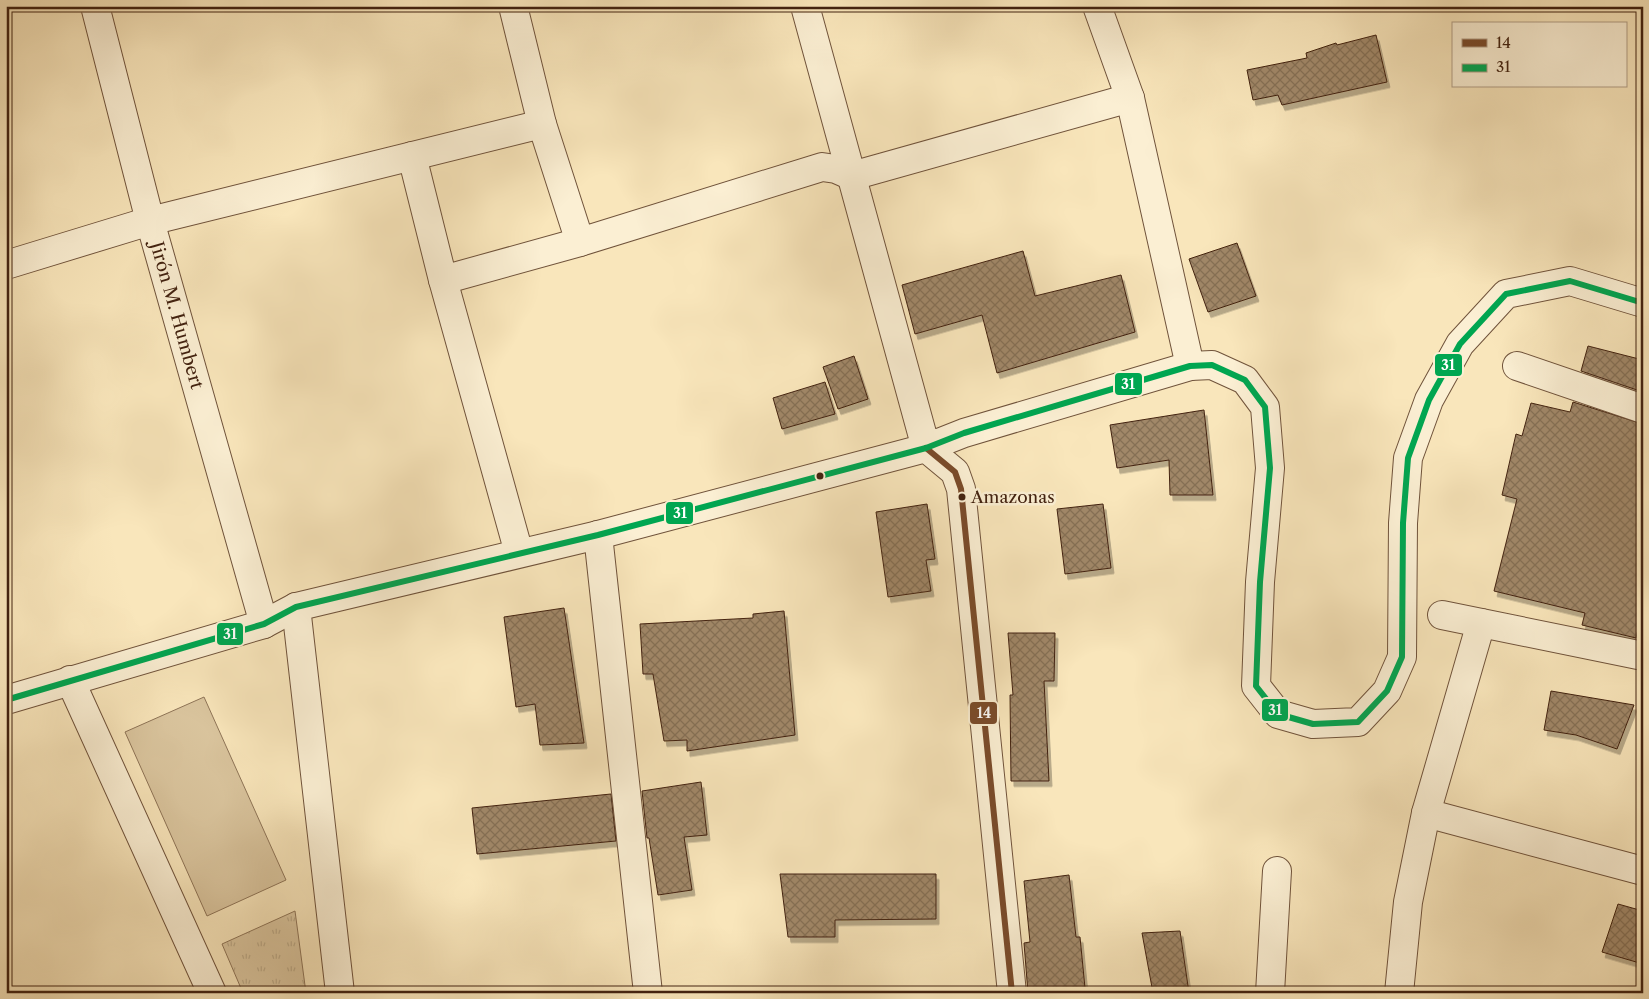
<svg xmlns="http://www.w3.org/2000/svg" width="1649" height="999" viewBox="0 0 1649 999" font-family="'Libre Caslon Text',serif">
<defs>
<pattern id="grass-tufts" width="24" height="20" patternUnits="userSpaceOnUse" patternTransform="scale(1.25)"><rect width="24" height="20" fill="#dac59e"/><path d="M3 7l-1-3M5 7V3M7 7l1-3M15 17l-1-3M17 17v-4M19 17l1-3" fill="none" stroke="#bca987"/></pattern>
<pattern id="building-cross-hatch" width="8" height="8" patternUnits="userSpaceOnUse" patternTransform="scale(1.25)"><rect width="8" height="8" fill="#a18869"/><path d="M0 0l8 8M0 8l8-8" fill="none" stroke="#856f55"/></pattern>
<filter id="shadow"><feDropShadow dx="3" dy="5.5" stdDeviation="0" flood-color="#0004"/></filter>
</defs>
<rect width="100%" height="100%" fill="#f9e6bb"/>
<filter id="stains"><feTurbulence type="fractalNoise" baseFrequency=".004" numOctaves="4"/><feColorMatrix values="0 0 0 0 .2 0 0 0 0 .09 0 0 0 0 .02 0 0 0 .5 -.17"/></filter>
<radialGradient id="worn" r=".72"><stop offset=".6" stop-color="#630" stop-opacity="0"/><stop offset="1" stop-color="#630" stop-opacity=".3"/></radialGradient>
<path fill="url(#grass-tufts)" stroke="#8e7457" d="M 295,911 L 306,993 L 243,993 L 222,944 Z"/>
<path fill="#dac59e" stroke="#8e7457" d="M 204,697 L 286,880 L 207,916 L 125,732 Z"/>
<path fill="url(#building-cross-hatch)" stroke="#422210" filter="url(#shadow)" d="M 1376,35 L 1387,82 L 1282,105 L 1278,95 L 1253,100 L 1247,70 L 1307,58 L 1306,53 L 1336,43 L 1337,45 Z
M 1237,243 L 1256,296 L 1208,312 L 1189,259 Z
M 1023,251 L 1035,296 L 1121,275 L 1135,332 L 997,373 L 982,315 L 915,334 L 902,285 Z
M 1588,346 L 1643,360 L 1643,392 L 1581,371 Z
M 854,356 L 868,399 L 838,409 L 823,367 Z
M 825,382 L 835,414 L 782,429 L 773,398 Z
M 1573,402 L 1643,424 L 1643,607 L 1636,638 L 1582,625 L 1585,613 L 1494,591 L 1517,499 L 1502,495 L 1516,434 L 1522,436 L 1531,403 L 1570,412 Z
M 1204,410 L 1213,495 L 1170,495 L 1169,460 L 1117,468 L 1110,425 Z
M 927,504 L 935,559 L 926,560 L 931,591 L 888,597 L 876,512 Z
M 1103,504 L 1111,568 L 1065,574 L 1057,509 Z
M 564,608 L 584,743 L 540,745 L 535,704 L 516,707 L 504,617 Z
M 784,611 L 795,735 L 687,751 L 687,740 L 664,741 L 653,674 L 643,674 L 640,624 L 753,618 L 753,614 Z
M 1008,633 L 1055,633 L 1054,681 L 1044,681 L 1049,781 L 1011,781 L 1010,695 L 1013,695 Z
M 1551,691 L 1634,705 L 1617,749 L 1576,735 L 1544,730 Z
M 701,782 L 707,835 L 684,837 L 692,890 L 658,895 L 649,838 L 647,838 L 642,791 Z
M 611,794 L 616,841 L 477,854 L 472,808 Z
M 780,874 L 936,874 L 936,919 L 835,920 L 835,937 L 788,937 Z
M 1069,875 L 1076,937 L 1080,937 L 1085,988 L 1028,993 L 1024,943 L 1030,942 L 1024,881 Z
M 1618,904 L 1643,911 L 1643,964 L 1602,952 Z
M 1180,931 L 1189,993 L 1153,993 L 1142,933 Z"/>
<g fill="none" stroke-linecap="round" stroke-linejoin="round">
<defs>
<g id="minor">
<path id="s1" d="M 95,6 L 150,221 L 264,624"/>
<path d="M 513,6 L 542,124 L 580,242"/>
<path d="M 805,6 L 926,448 L 964,433 L 1190,366 L 1212,365 L 1245,380 L 1265,407 L 1270,468 L 1260,582 L 1256,686 L 1278,714 L 1313,724 L 1358,722 L 1387,691 L 1402,657 L 1403,523 L 1408,458 L 1429,400 L 1460,344 L 1506,294 L 1570,281 L 1643,303"/>
<path d="M 1097,6 L 1130,98 L 1190,366"/>
<path d="M 412,156 L 443,280 L 519,553"/>
<path d="M 6,265 L 150,221 L 542,124"/>
<path d="M 443,280 L 580,242 L 822,167 L 836,169 L 852,176 L 1130,98"/>
<path d="M 1517,366 L 1643,409"/>
<path d="M 598,535 L 648,993"/>
<path d="M 296,607 L 340,993"/>
<path d="M 1442,615 L 1643,656"/>
<path d="M 70,680 L 212,993"/>
<path d="M 1426,813 L 1643,871"/>
<path d="M 1270,993 L 1277,871"/>
<path d="M 1399,993 L 1408,902 L 1426,813 L 1481,623"/>
</g>
<path id="tertiary" d="M 6,700 L 264,624 L 296,607 L 598,535 L 926,448 L 955,472 L 961,489 L 1012,993"/>
</defs>
<use href="#minor" stroke="#70533b" stroke-width="30"/>
<use href="#tertiary" stroke="#70533b" stroke-width="30"/>
<use href="#minor" stroke="#fbefd3" stroke-width="28"/>
<use href="#tertiary" stroke="#fbefd3" stroke-width="28"/>
<defs>
<path id="bus-1" d="M 926,448 L 955,472 L 961,489 L 1012,993"/>
<path id="bus-2" d="M 6,700 L 264,624 L 296,607 L 598,535 L 926,448 L 964,433 L 1190,366 L 1212,365 L 1245,380 L 1265,407 L 1270,468 L 1260,582 L 1256,686 L 1278,714 L 1313,724 L 1358,722 L 1387,691 L 1402,657 L 1403,523 L 1408,458 L 1429,400 L 1460,344 L 1506,294 L 1570,281 L 1643,303"/>
</defs>
<use href="#bus-1" stroke="#fbefd3" stroke-width="10"/>
<use href="#bus-2" stroke="#fbefd3" stroke-width="10"/>
<use href="#bus-1" stroke="#7a4b2a" stroke-width="6"/>
<use href="#bus-2" stroke="#00a651" stroke-width="6"/>
</g>
<g fill="#422210" stroke="#fbefd3" stroke-width="2">
<circle cx="820" cy="476" r="4.5"/>
<circle cx="962" cy="497" r="4.5"/>
</g>
<g text-anchor="middle" stroke-width="5" stroke-linejoin="round" paint-order="stroke">
<g font-size="17" fill="#422210" stroke="#fbefd3" text-anchor="start">
<text x="971" y="503">Amazonas</text>
</g>
<g font-size="18" fill="#422210" stroke="#fbefd3">
<text dy="6" stroke="none"><textPath href="#s1" startOffset="320">Jirón M. Humbert</textPath></text>
</g>
</g>
<g stroke="#fbefd3" stroke-width="2">
<rect x="1434" y="353" width="29" height="24" rx="5" fill="#00a651"/>
<rect x="1114" y="372" width="29" height="24" rx="5" fill="#00a651"/>
<rect x="665" y="501" width="29" height="24" rx="5" fill="#00a651"/>
<rect x="216" y="622" width="28" height="24" rx="5" fill="#00a651"/>
<rect x="1261" y="698" width="28" height="24" rx="5" fill="#00a651"/>
<rect x="969" y="701" width="29" height="24" rx="5" fill="#7a4b2a"/>
</g>
<g font-size="14" text-anchor="middle" font-weight="bold" fill="#fff">
<text x="1448" y="370">31</text>
<text x="1128" y="389">31</text>
<text x="680" y="518">31</text>
<text x="230" y="639">31</text>
<text x="1275" y="715">31</text>
<text x="984" y="718">14</text>
</g>
<rect width="1649" height="999" fill="none" stroke="#f9e6bb" stroke-width="25"/>
<rect x="8" y="8" width="1634" height="984" fill="none" stroke="#422210" stroke-width="2.5"/>
<rect x="12" y="12" width="1624" height="974" fill="none" stroke="#422210"/>
<rect x="1452" y="22" width="175" height="65" fill="#fbefd3" stroke="#b19d85"/>
<rect x="1462" y="39" width="25" height="8" fill="#7a4b2a" stroke="#b19d85"/>
<text x="1496" y="48" font-size="15" fill="#422210">14</text>
<rect x="1462" y="64" width="25" height="8" fill="#00a651" stroke="#b19d85"/>
<text x="1496" y="72" font-size="15" fill="#422210">31</text>
<rect width="100%" height="100%" filter="url(#stains)"/>
<rect width="100%" height="100%" fill="url(#worn)"/>
</svg>
